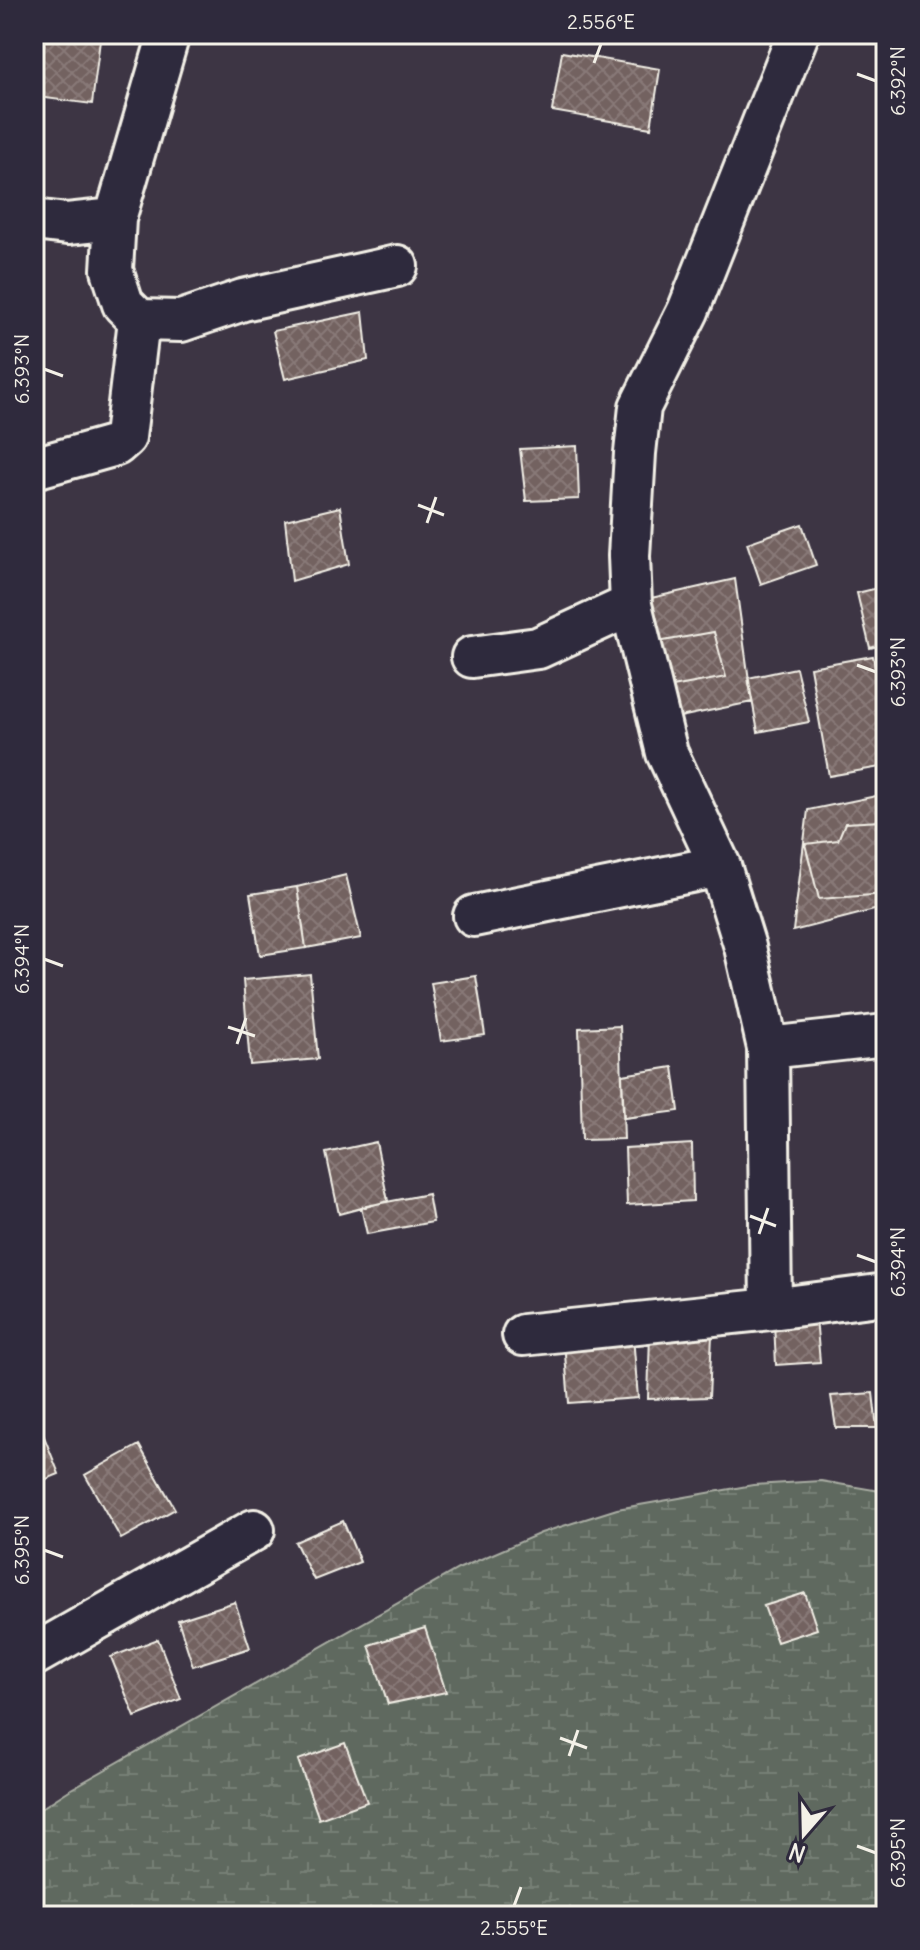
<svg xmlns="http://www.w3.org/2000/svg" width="920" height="1950" viewBox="0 0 920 1950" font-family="Delius,sans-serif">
<defs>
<pattern id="wetland-marsh" width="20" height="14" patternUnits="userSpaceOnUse" patternTransform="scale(2)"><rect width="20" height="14" fill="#5e695e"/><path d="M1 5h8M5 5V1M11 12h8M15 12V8" fill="none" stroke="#767f75"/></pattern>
<pattern id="building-cross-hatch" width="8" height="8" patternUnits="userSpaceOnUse" patternTransform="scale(2)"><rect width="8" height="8" fill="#736260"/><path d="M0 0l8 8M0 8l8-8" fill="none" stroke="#887977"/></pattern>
</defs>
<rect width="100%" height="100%" fill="#3d3544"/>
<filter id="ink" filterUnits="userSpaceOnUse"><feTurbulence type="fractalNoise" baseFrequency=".0125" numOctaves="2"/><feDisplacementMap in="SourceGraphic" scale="16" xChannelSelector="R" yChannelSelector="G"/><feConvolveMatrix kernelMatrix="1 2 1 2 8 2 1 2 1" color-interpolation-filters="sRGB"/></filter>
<g filter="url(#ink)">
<path fill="url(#wetland-marsh)" stroke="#a9ada3" stroke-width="2" d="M 821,1481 L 886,1492 L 886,1916 L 34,1916 L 34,1813 L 71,1789 L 458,1569 L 541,1533 L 617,1509 L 753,1485 Z"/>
<path fill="url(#building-cross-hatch)" stroke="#f4f1e8" stroke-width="2" d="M 45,34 L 100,40 L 92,104 L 37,97 Z
M 562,52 L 660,69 L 651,128 L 552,111 Z
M 363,312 L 368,360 L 285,379 L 273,331 Z
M 577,446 L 579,499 L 526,501 L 520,449 Z
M 340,507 L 349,564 L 292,581 L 285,520 Z
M 802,524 L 816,565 L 761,584 L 747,543 Z
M 735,579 L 752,702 L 670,719 L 638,601 Z
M 886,586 L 886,644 L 870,648 L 857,593 Z
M 714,632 L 726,677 L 667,688 L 652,643 Z
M 873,656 L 886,727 L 886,766 L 829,776 L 810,667 Z
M 796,668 L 809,722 L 758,732 L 748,678 Z
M 886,794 L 886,907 L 793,931 L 808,810 Z
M 881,821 L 886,894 L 819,899 L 805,844 L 838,840 L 845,823 Z
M 346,875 L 361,938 L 306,948 L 297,887 Z
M 297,887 L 306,948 L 260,955 L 250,894 Z
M 310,974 L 318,1059 L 250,1065 L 243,980 Z
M 476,976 L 485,1035 L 441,1041 L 431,983 Z
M 620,1026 L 624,1139 L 582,1140 L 579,1028 Z
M 673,1067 L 679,1111 L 624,1118 L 622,1075 Z
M 376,1142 L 388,1201 L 339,1214 L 326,1153 Z
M 692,1144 L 693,1201 L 627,1205 L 625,1148 Z
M 428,1194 L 433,1222 L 367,1234 L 361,1207 Z
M 816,1318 L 820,1362 L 776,1365 L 774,1322 Z
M 650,1334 L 712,1335 L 709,1397 L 648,1399 Z
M 633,1336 L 638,1398 L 569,1403 L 564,1342 Z
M 873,1393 L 877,1428 L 836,1428 L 831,1396 Z
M 41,1429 L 59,1474 L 34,1484 L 34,1432 Z
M 139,1445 L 175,1509 L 121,1539 L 85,1475 Z
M 343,1521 L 360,1562 L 314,1580 L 295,1542 Z
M 805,1593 L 817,1629 L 777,1642 L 764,1606 Z
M 235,1602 L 250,1648 L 193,1666 L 178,1620 Z
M 425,1628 L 446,1692 L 388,1704 L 369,1645 Z
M 158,1639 L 181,1699 L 135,1717 L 111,1657 Z
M 345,1743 L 367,1802 L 319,1819 L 298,1760 Z"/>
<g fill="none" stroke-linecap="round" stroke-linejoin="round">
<defs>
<path id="minor" d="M 169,34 L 115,219 L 112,270 L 123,304 L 139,320 L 181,321 L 243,300 L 397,266
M 34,220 L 67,224 L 115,219
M 34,468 L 116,445 L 125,437 L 139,320
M 472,657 L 538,648 L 631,605
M 474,916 L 720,866
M 768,1048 L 886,1035
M 771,1309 L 768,1048 L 745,947 L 720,866 L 667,753 L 631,605 L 629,556 L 635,453 L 640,407 L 688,311 L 798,34
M 523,1335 L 771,1309 L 886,1294
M 34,1655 L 254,1530"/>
</defs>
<use href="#minor" stroke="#f4f1e8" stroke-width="46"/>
<use href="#minor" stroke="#2f2a3d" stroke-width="40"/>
</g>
</g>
<path fill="none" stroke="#f4f1e8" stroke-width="3" d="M 594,63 L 601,44M 857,74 L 876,81M 44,369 L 63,376M 418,505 L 444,515M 427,523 L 436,497M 857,665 L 876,672M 44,959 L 63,966M 228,1027 L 255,1036M 237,1044 L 246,1018M 750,1216 L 776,1226M 759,1234 L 768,1208M 857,1255 L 876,1262M 44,1550 L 63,1557M 560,1738 L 587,1748M 569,1756 L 578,1730M 857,1846 L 876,1853M 514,1906 L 521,1887"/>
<rect width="920" height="1950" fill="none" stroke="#2f2a3d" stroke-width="88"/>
<g transform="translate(804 1834) rotate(200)" stroke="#2f2a3d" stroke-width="6" paint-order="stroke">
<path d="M0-6L14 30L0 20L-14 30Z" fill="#f4f1e8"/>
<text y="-12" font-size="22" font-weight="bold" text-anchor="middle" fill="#f4f1e8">N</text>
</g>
<rect x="44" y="44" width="832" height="1862" fill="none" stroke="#f4f1e8" stroke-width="3"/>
<g font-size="20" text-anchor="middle" fill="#f4f1e8">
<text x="601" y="29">2.556°E</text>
<text transform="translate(898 81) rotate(-90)" y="7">6.392°N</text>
<text transform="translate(22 369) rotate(-90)" y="7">6.393°N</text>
<text transform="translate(898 672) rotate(-90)" y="7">6.393°N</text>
<text transform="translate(22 959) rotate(-90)" y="7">6.394°N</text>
<text transform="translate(898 1262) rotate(-90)" y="7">6.394°N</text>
<text transform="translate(22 1550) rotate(-90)" y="7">6.395°N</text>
<text transform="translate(898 1853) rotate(-90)" y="7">6.395°N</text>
<text x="514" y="1935">2.555°E</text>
</g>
</svg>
